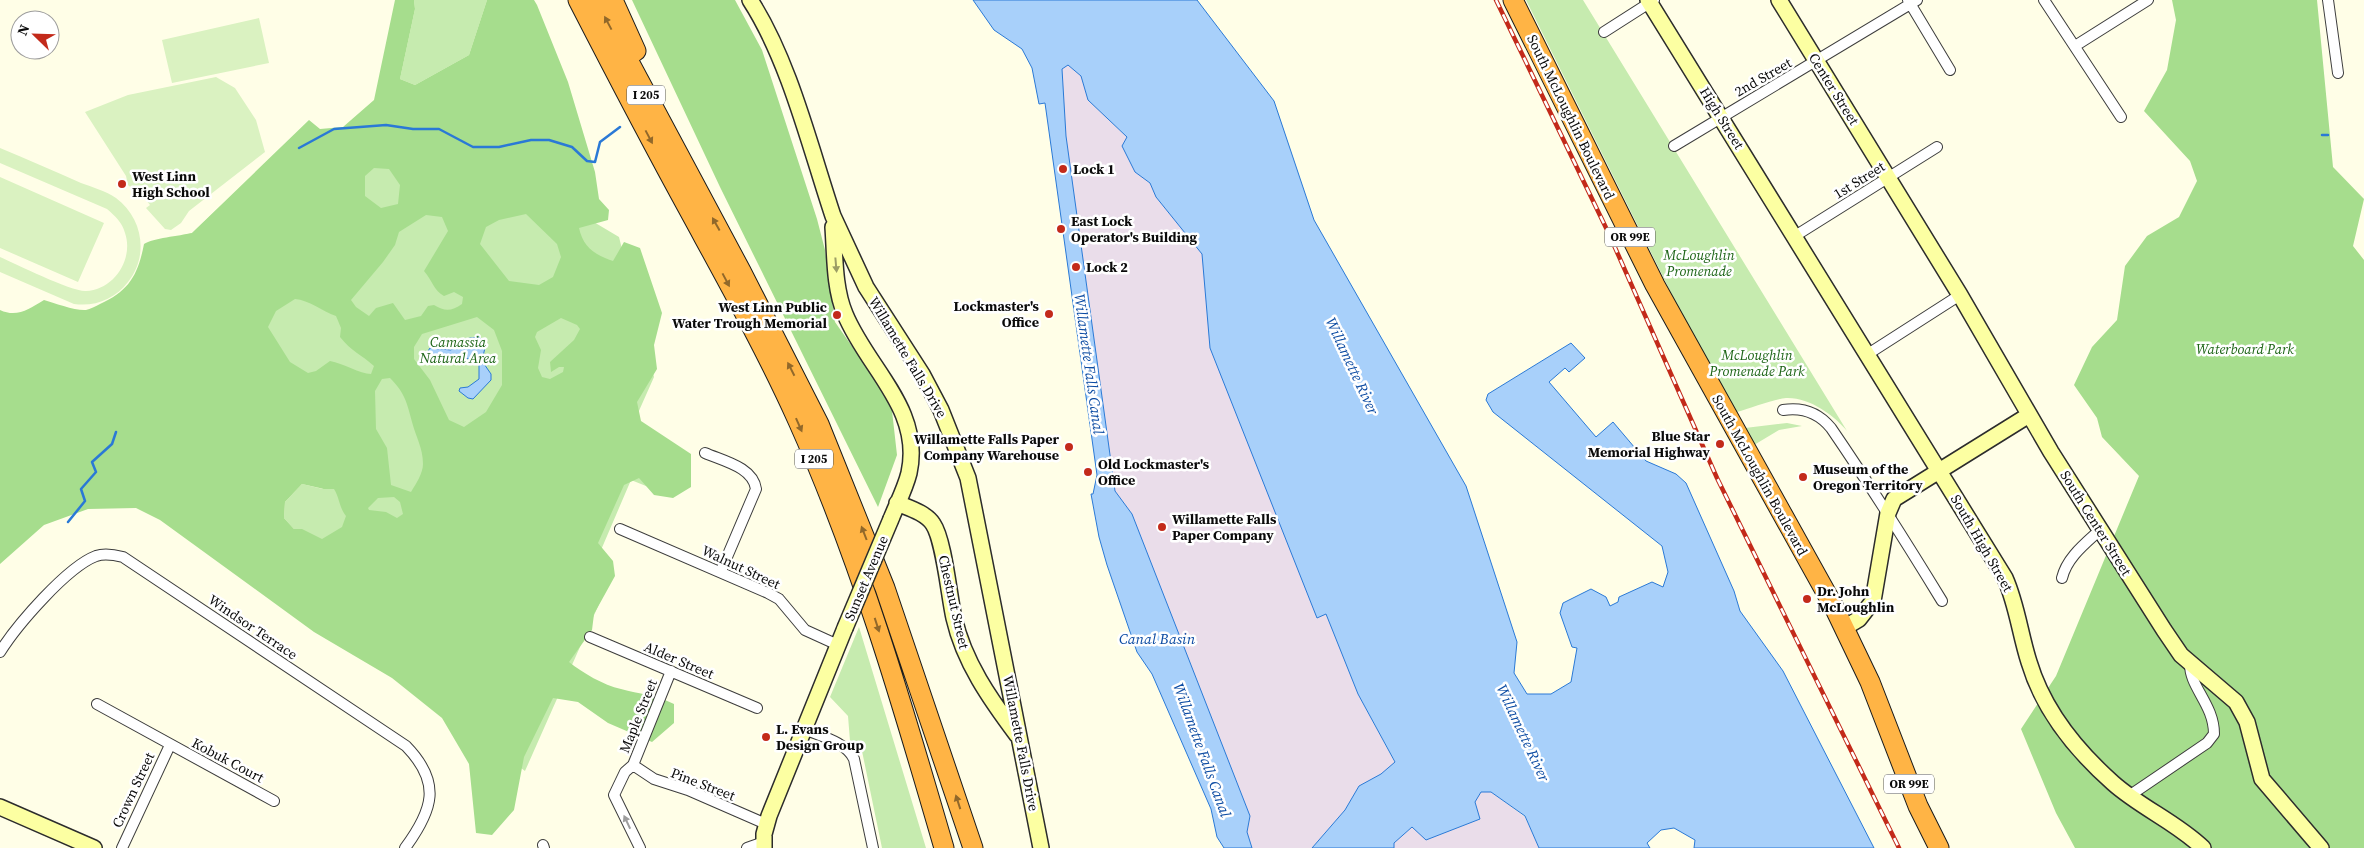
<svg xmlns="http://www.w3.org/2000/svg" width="2364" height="848" viewBox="0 0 2364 848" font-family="'Source Serif 4',serif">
<rect width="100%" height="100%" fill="#fffee7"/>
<path fill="#eaddea" d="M 1068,65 L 1081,76 L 1088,100 L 1127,137 L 1135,172 L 1150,183 L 1156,197 L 1202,254 L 1206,281 L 1317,617 L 1326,614 L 1358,694 L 1395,763 L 1381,774 L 1359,786 L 1345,810 L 1312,848 L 1252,848 L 1247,832 L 1250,816 L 1132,514 L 1115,491 L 1066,136 L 1062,69 Z
M 1481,792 L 1491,792 L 1525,817 L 1539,848 L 1394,848 L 1394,843 L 1412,827 L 1426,840 L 1480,819 L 1475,801 Z"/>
<path fill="#c6ebaf" d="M 414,0 L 487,0 L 469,55 L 415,85 L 400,79 L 415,9 Z
M 1526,0 L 1583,0 L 1847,431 C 1834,415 1809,397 1786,398 C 1774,399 1750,408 1737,412 L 1682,315 Z
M 296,135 L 582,215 L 619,237 L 654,377 L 634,422 L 651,488 L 631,480 L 589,578 L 607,586 L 525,771 L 296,596 L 294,529 L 284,518 L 285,502 L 302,484 L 323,489 L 168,239 L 192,233 Z
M 1787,423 L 1802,426 L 1779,430 L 1754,445 L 1745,428 Z
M 859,627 L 926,848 L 882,848 L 862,751 L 850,741 L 848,716 L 830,697 Z"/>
<path fill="#a6dd8d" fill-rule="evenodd" d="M 395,0 L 414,0 L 415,9 L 400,79 L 415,85 L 469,55 L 487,0 L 534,0 L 537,5 L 568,82 L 595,172 L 599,199 L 609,210 L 608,220 L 579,228 C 583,247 595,255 613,261 L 624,242 L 640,248 L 662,313 L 654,345 L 657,369 L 637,402 L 641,421 L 691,454 L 691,487 L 673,498 L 654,495 L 639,478 L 624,485 L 598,543 L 613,561 L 615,576 L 594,614 L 592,630 L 569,662 C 583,673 603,685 621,689 C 639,694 656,695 674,704 L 674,723 L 652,742 L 608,723 L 578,702 L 553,698 L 524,757 L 514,810 L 492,835 L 476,833 L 469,764 L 442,718 L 392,678 L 314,632 L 160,520 L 136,508 L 88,509 L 44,525 L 0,564 L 0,310 C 17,318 29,309 44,300 C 54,303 76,311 86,310 C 90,309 96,306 100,304 C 129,291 138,275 144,244 C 153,238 179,236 192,233 L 309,120 L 320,129 L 343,127 L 374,100 ZM 374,168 L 389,169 L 400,185 L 398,204 L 381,208 L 365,196 L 365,176 ZM 526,214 L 557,244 L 561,257 L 553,277 L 539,285 L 509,281 L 480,244 L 486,227 L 499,220 ZM 426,215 L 442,217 L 448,231 L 424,271 C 432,280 434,291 444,296 L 454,292 L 463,297 L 462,304 C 452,311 445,312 434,305 L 428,306 L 421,316 L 405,320 L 393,303 L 376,308 L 369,316 L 356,307 L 351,300 L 383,262 L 395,245 L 399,232 ZM 295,299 C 309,300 322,311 336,316 L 341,328 L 340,337 C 351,351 362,355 374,366 L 371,374 C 360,374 343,363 330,361 L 316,371 L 308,373 L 290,362 L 268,327 L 276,311 ZM 477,317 L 494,330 L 502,351 L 502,385 L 486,412 L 464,427 L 449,420 L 430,380 L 414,359 L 414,347 L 422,334 ZM 561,318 L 577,325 L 580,329 L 574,340 L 550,362 L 551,372 L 559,367 L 564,367 L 563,372 L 550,379 L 542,377 L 538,368 L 541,350 L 535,337 L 537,332 ZM 390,378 C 405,393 407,403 412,422 C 416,437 423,448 423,464 C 423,473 416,484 411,492 L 391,485 L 387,448 L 376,429 L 375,391 L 382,379 ZM 302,484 L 324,489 L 334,489 C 340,499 339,507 346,516 L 342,527 L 322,539 L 302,529 L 294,529 L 284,518 L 285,502 ZM 394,497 L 400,502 L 403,514 L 397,518 L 386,512 L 369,510 L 368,508 L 378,498 Z
M 632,0 L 735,0 L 762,50 L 817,219 L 825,250 L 835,322 L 891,402 L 897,455 L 878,507 L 720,187 Z
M 2172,0 L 2317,0 L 2333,167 L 2364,199 L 2353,246 L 2364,260 L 2364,848 L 2075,848 L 2056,813 L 2021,729 L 2056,676 L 2139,476 L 2102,437 L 2097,418 L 2074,385 L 2092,347 L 2117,320 L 2125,266 L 2147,236 L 2179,217 L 2197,181 L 2190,161 L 2144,111 L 2167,70 L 2176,20 Z"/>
<path fill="#daf2c1" d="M 259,18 L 269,63 L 172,83 L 162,40 Z
M 216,77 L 235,88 L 256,120 L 265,152 L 189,211 L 181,223 L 171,230 L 165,229 L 146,208 L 150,205 L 139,191 L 136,192 L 128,185 L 126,176 L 85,112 L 128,95 Z
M 0,148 C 27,159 54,171 81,183 C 92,187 106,191 116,198 C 143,218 149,256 128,282 C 115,299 95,307 74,304 L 0,272 L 0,257 C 16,264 72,292 86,291 C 114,290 134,259 125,233 C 122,222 115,216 107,209 L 0,163 Z
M 0,177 L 104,223 L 78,282 L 0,248 Z"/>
<path fill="#a8d0fa" stroke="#2a79d6" d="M 973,0 L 1197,0 L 1274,101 L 1314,220 L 1466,486 L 1517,642 L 1514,673 L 1527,694 L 1551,694 L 1571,682 L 1577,648 L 1572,647 L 1560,613 L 1563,603 L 1591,589 L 1606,597 L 1610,606 L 1618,602 L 1619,597 L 1652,582 L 1663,587 L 1668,572 L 1662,546 L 1493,412 L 1486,400 L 1488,394 L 1571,343 L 1585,358 L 1569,372 L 1565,368 L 1549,382 L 1596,437 L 1613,422 L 1646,461 L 1676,474 L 1686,483 L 1734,591 L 1740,611 L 1783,671 L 1874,848 L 1694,848 L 1695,840 L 1674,828 L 1661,830 L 1647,843 L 1650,848 L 1539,848 L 1525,816 L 1491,792 L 1481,792 L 1475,802 L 1480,819 L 1426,840 L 1412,827 L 1394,843 L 1394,848 L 1312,848 L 1345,810 L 1359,786 L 1381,774 L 1395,762 L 1358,694 L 1326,614 L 1317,618 L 1210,348 L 1202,254 L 1156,197 L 1150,183 L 1135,172 L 1122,146 L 1127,137 L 1088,100 L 1081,76 L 1068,65 L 1062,69 L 1066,136 L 1115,491 L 1132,514 L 1250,816 L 1247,832 L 1252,848 L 1224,848 L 1217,837 L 1211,809 L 1152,674 L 1137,652 L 1107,565 L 1099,537 L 1091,494 L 1093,494 L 1097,475 L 1045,103 L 1039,104 L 1032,68 L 1022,49 L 994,30 Z
M 479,337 L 486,343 L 482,361 L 491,374 L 491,380 L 473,399 L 468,398 L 459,391 L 460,388 L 468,387 L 479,379 L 479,365 C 466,353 461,361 447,364 L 435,358 L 428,351 L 430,348 L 451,350 L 464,339 Z"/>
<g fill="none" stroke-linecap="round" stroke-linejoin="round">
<path stroke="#2a79d6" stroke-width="2.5" d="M 2322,135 L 2328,135
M 299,148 L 334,129 L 386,125 L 413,129 L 439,129 L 473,147 L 499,147 L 531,140 L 549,140 L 572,147 L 587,161 L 595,162 L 600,142 L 620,127
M 68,522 L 85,501 L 81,489 L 96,472 L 92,462 L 112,444 L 116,432"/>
<defs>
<path id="street" d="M 1908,0 L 1950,70
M 2044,0 L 2121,117
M 2328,0 L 2338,73
M 1604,32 L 1654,0
M 2075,46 L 2148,0
M 1674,146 L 1917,0
M 1795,236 L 1937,147
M 1868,354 L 1960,295
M 1783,410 C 1802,407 1818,412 1831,428 C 1870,485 1906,542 1942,601
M 705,453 C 723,461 753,467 756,489 L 721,571
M 620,529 L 768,593 L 779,599 L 805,630 L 838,645
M 2062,578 C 2067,557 2086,543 2101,529
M 590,637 L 757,708
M 0,652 C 17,625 67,567 96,556 C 105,553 115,555 123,557 L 406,746 C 442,783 433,810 405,848
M 97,704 L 274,801
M 804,729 C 820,736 846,742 854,759 L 873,848
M 633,765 L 654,779 L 688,790 L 766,824
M 2129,796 L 2207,743 L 2214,734 C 2214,704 2189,687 2190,663
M 543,845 L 544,848
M 122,848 L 170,745
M 640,848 L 614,795 L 625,772 L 633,765 L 671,671
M 747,848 L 764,842"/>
<path id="secondary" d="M 750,0 C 789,60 810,147 833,216 L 866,287 L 922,374 L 941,410 L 968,478 L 1041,848
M 1648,0 L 2005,578 C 2017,605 2020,634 2029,662 C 2043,709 2077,751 2113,783 C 2141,808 2176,822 2203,848
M 1779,0 L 1960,295 L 2051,452 L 2164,630 L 2181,655 L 2236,702 L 2247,722 L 2262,779 L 2321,848
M 833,227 C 835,255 834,288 845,314 C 867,368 923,409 909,473 C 905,489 897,504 891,519
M 897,503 C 909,508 926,513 933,524 C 944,540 949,596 954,618 C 964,662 990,699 1017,735
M 1844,628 L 1859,619 L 1873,601 L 1888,513 L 1894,499 L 2029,415
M 0,807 L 94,848
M 764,848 L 764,834 L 769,816 L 845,628"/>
<path id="highway" d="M 578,0 C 615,72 652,143 691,214 C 728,282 766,350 798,421 C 860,559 902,703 944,848
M 596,0 L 741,271 L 819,424 L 885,588 L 973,848
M 613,0 L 636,51
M 1513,0 L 1655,285 L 1834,607 L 1870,682 L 1918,806 L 1939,848"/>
</defs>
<use href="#street" stroke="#3d3d3d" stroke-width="12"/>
<use href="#secondary" stroke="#2c2c2c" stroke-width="18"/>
<use href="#highway" stroke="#1b1b1b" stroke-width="21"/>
<use href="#street" stroke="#fff" stroke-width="10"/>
<use href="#secondary" stroke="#fcffa2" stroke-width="15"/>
<use href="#highway" stroke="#ffb445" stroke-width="19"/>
<defs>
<path id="rail" d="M 1496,0 L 1609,234 L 1717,478 L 1899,848"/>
</defs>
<use href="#rail" stroke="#c32a1a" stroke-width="4.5"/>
<use href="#rail" stroke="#fff" stroke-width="2.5" stroke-dasharray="8" stroke-linecap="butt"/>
<defs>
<path id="secondary-bridge" d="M 845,628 L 891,519"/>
</defs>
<use href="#secondary-bridge" stroke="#2c2c2c" stroke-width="18" stroke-linecap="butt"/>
<use href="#secondary-bridge" stroke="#fcffa2" stroke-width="15"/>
</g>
<defs><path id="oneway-solid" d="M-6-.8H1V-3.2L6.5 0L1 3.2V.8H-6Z" transform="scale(1.25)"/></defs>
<g fill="#91682a">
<use href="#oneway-solid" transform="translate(608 23) rotate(-118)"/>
<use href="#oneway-solid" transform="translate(649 137) rotate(62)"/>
<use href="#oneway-solid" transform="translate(716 224) rotate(-119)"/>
<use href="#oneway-solid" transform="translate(726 280) rotate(62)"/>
<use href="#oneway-solid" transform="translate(791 369) rotate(-117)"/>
<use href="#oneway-solid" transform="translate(799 425) rotate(66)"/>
<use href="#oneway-solid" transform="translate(864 533) rotate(-111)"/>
<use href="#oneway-solid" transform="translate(877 625) rotate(72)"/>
<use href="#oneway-solid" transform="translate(958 802) rotate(-108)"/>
</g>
<use fill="#9b9d65" href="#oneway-solid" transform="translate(836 265) rotate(85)"/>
<use fill="#9d9d9d" href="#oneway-solid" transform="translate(627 822) rotate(-115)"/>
<g fill="#c32a1a" stroke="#fff" stroke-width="2">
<circle cx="1063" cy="169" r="5"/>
<circle cx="122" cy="184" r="5"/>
<circle cx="1061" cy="229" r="5"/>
<circle cx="1076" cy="267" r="5"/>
<circle cx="1049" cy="314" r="5"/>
<circle cx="837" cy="315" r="5"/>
<circle cx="1720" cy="444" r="5"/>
<circle cx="1069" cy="447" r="5"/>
<circle cx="1088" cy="472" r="5"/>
<circle cx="1803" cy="477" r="5"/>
<circle cx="1162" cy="527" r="5"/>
<circle cx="1807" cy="599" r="5"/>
<circle cx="766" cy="737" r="5"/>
</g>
<g text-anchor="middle" stroke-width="5" stroke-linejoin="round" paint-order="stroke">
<g fill="#fff" stroke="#545454" stroke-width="1">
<rect x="627" y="85.5" width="38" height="19" rx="4"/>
<rect x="1605" y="227.5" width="50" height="19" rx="4"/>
<rect x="795" y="449.5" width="38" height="19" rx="4"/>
<rect x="1884" y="774.5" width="50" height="19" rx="4"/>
</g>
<g font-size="12" font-weight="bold" fill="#0a0a0a">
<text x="646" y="99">I 205</text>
<text x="1630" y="241">OR 99E</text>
<text x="814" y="463">I 205</text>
<text x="1909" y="788">OR 99E</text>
</g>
<g font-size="14" fill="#0a0a0a" stroke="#fff">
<text transform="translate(1763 77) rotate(-30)" y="5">2nd Street</text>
<text transform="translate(1834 89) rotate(58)" y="5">Center Street</text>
<text transform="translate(1571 117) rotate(64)" y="5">South McLoughlin Boulevard</text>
<text transform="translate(1722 118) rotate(58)" y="5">High Street</text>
<text transform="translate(1859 180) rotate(-32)" y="5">1st Street</text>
<text transform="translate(908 357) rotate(59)" y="5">Willamette Falls Drive</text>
<text transform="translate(1760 475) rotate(61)" y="5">South McLoughlin Boulevard</text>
<text transform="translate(2096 523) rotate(58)" y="5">South Center Street</text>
<text transform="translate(1982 543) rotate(60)" y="5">South High Street</text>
<text transform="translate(741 567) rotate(25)" y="5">Walnut Street</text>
<text transform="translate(866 578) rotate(-67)" y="5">Sunset Avenue</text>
<text transform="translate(954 602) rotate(77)" y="5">Chestnut Street</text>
<text transform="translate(253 627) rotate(34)" y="5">Windsor Terrace</text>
<text transform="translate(679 660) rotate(23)" y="5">Alder Street</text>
<text transform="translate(638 716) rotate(-68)" y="5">Maple Street</text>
<text transform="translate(1021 743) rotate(79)" y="5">Willamette Falls Drive</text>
<text transform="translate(228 760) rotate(28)" y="5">Kobuk Court</text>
<text transform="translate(703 784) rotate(21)" y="5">Pine Street</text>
<text transform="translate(133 790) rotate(-65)" y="5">Crown Street</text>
</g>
<g font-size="14" font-weight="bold" fill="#0a0a0a" stroke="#fff" text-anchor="start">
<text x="1073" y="174">Lock 1</text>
<text x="132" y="181">West Linn<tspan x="132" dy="16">High School</tspan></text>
<text x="1071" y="226">East Lock<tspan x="1071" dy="16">Operator's Building</tspan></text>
<text x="1086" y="272">Lock 2</text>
<text x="1039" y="311" text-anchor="end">Lockmaster's<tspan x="1039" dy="16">Office</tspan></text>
<text x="827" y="312" text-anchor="end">West Linn Public<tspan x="827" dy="16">Water Trough Memorial</tspan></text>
<text x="1710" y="441" text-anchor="end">Blue Star<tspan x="1710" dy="16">Memorial Highway</tspan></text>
<text x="1059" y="444" text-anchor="end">Willamette Falls Paper<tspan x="1059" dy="16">Company Warehouse</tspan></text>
<text x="1098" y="469">Old Lockmaster's<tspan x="1098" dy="16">Office</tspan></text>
<text x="1813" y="474">Museum of the<tspan x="1813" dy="16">Oregon Territory</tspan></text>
<text x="1172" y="524">Willamette Falls<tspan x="1172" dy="16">Paper Company</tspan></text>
<text x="1817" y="596">Dr. John<tspan x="1817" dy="16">McLoughlin</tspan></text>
<text x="776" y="734">L. Evans<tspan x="776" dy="16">Design Group</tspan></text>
</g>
<g font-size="14" font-style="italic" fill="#1d6517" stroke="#fff">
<text x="1699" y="260">McLoughlin<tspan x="1699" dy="16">Promenade</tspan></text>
<text x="458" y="347">Camassia<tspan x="458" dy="16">Natural Area</tspan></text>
<text x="2245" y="354">Waterboard Park</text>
<text x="1757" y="360">McLoughlin<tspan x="1757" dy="16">Promenade Park</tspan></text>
</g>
<g font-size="15" font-style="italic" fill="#0d4ca3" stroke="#fff">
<text transform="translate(1089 364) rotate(82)" y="5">Willamette Falls Canal</text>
<text transform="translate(1352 366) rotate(65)" y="5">Willamette River</text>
<text x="1157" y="644">Canal Basin</text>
<text transform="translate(1523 733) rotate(65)" y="5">Willamette River</text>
<text transform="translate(1202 750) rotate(70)" y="5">Willamette Falls Canal</text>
</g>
</g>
<g transform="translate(35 35) rotate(293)"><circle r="24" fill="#ffffff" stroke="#9d9d9d"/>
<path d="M0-4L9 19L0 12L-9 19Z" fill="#c32a1a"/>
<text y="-8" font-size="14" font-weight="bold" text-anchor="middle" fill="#0a0a0a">N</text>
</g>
</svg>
